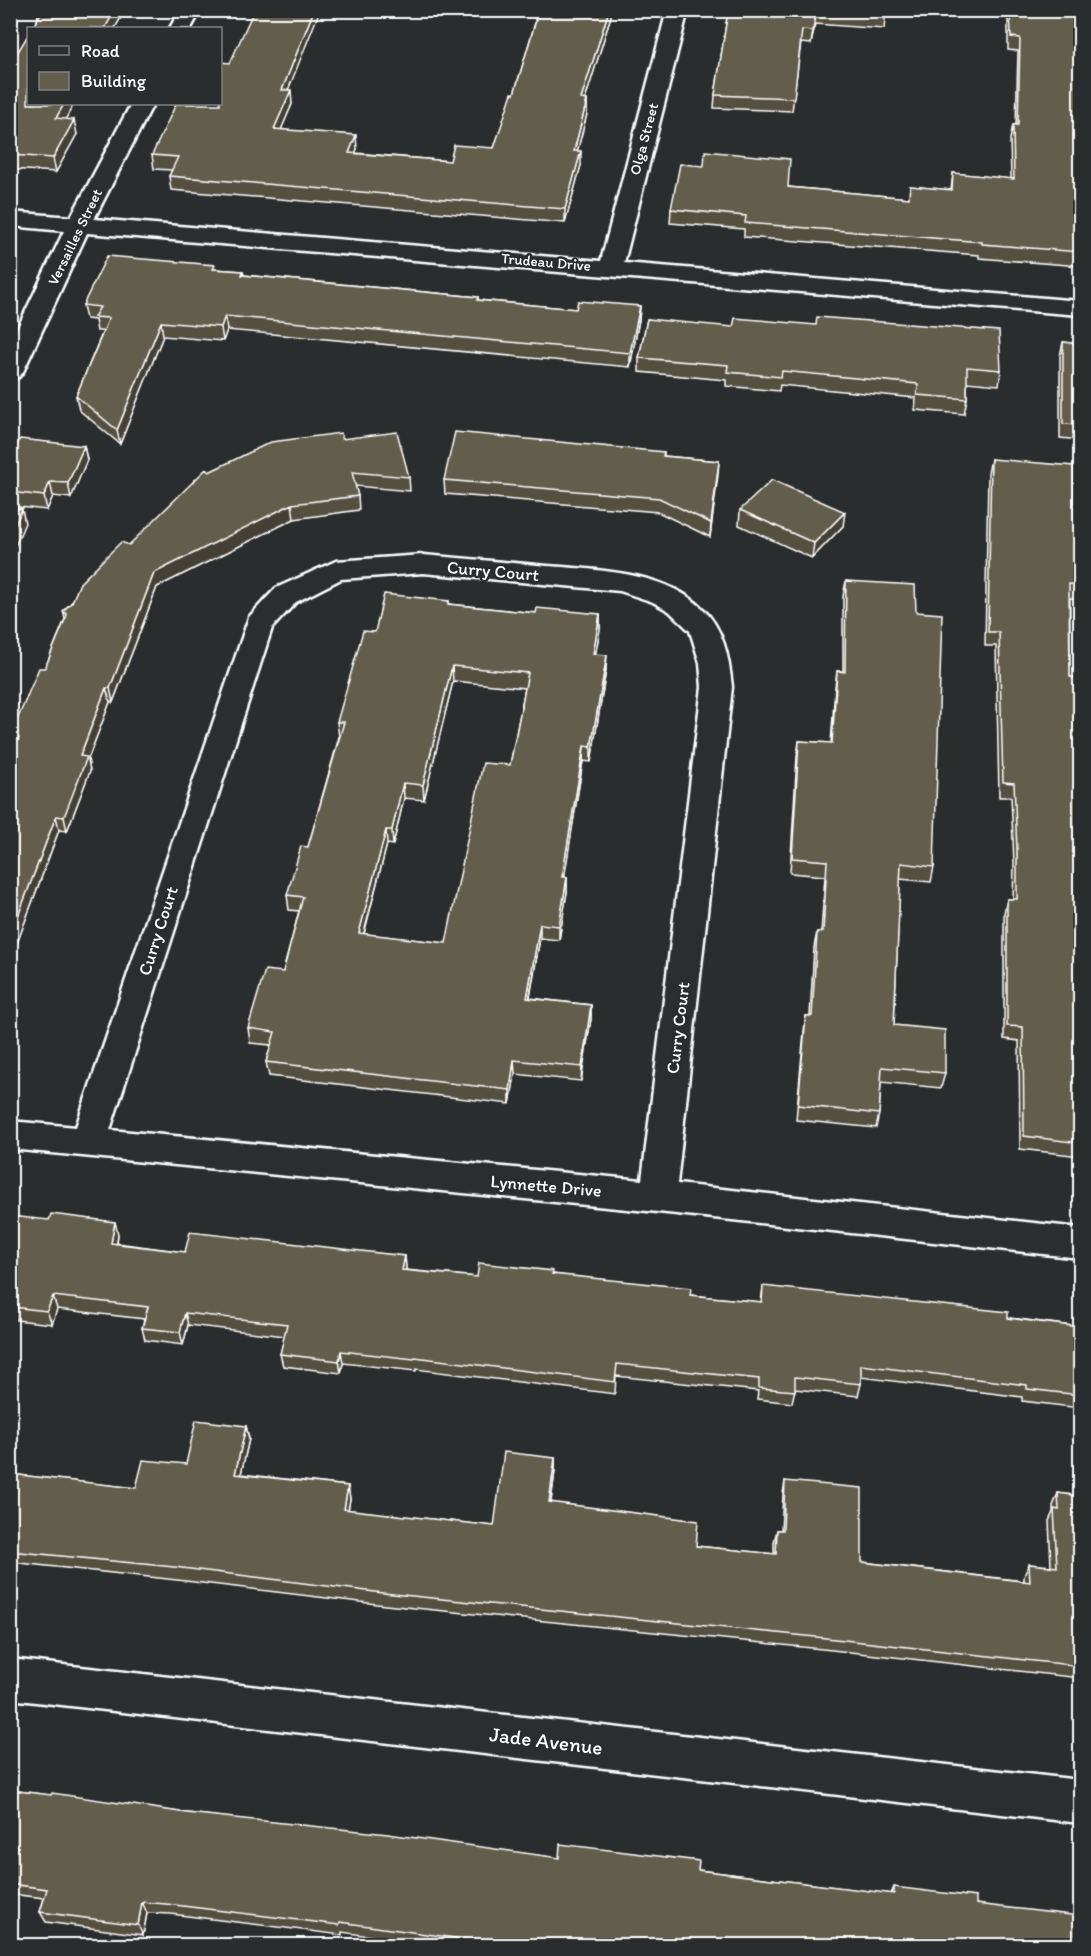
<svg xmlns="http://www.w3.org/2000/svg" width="1091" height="1956" viewBox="0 0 1091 1956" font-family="Itim,sans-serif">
<rect width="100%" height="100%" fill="#2a2d2e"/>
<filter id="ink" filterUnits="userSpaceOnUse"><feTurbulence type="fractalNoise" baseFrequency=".0167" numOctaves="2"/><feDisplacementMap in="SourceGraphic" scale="12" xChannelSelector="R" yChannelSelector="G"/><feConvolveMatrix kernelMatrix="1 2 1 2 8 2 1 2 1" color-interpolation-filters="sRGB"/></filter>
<g filter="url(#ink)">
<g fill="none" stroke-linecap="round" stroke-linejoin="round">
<defs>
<path id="minor" d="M 180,10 L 201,10 L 191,28 L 170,28 Z
M 667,10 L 688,10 L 624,263 L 1080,301 L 1080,315 L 87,233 L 23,372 L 19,377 L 10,380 L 10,344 L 64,231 L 10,226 L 10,212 L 71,217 L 131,104 L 153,104 L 94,219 L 601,261 Z
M 423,555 C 461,558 499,562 537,565 C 588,570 662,569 702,608 C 724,629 729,658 732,687 L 677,1184 L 1080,1228 L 1080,1258 L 658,1212 L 10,1149 L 10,1121 L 76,1127 L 249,617 L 276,588 L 336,561 ZM 423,573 L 620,591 L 653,602 L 669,611 L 690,631 L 700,663 L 702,687 L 642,1180 L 110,1130 L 272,628 L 296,602 L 341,579 Z
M 10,1659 L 1080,1780 L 1080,1823 L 10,1699 Z"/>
</defs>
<use href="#minor" stroke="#fff" stroke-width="5"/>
<use href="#minor" fill="#2a2d2e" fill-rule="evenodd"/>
</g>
<path fill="#555041" stroke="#fff" stroke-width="1.5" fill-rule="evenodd" d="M 37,10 L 125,10 L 115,28 L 38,18 Z
M 535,10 L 609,10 L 611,16 L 585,100 L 587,100 L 587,114 L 577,151 L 581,165 L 565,223 L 171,190 L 169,176 L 172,170 L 154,169 L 152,155 L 288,90 L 292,104 L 281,129 L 357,149 L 355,153 L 450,161 L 494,148 L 514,94 L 535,23 Z
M 886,10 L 884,29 L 815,24 L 811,44 L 801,43 L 792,111 L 714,108 L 715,95 L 728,11 Z
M 1008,10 L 1078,10 L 1078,19 L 1080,19 L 1080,266 L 979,258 L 979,255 L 744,237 L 744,229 L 670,223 L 671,209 L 788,187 L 909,198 L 910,186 L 951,190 L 953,173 L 1011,179 L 1010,139 L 1013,125 L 1016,125 L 1018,51 L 1008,50 Z
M 10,65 L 28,104 L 74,104 L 65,119 L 77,134 L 56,172 L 10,169 Z
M 215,269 L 243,271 L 244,275 L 478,297 L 478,300 L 576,309 L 640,306 L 639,320 L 630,367 L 227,330 L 223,341 L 163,336 L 120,444 L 79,410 L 76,396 L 103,331 L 97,331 L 95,320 L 86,319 L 83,305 Z
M 647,319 L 1001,370 L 999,385 L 967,382 L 967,399 L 964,414 L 915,410 L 916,398 L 780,385 L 779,391 L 726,386 L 726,380 L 639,372 L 639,358 Z
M 1063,342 L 1080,344 L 1080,440 L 1060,438 L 1060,356 Z
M 342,439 L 409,477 L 410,491 L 355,486 L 358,496 L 359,510 L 294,519 L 157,587 L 113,702 L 110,702 L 88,759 L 90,771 L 67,831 L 59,830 L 10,962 L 10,759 L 14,751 L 10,737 L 45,668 L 65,619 L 63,611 L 129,545 L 209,472 Z
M 84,446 L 87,460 L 71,498 L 53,496 L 47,510 L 10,506 L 10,459 Z
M 664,452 L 664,456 L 719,461 L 710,537 L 658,512 L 445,494 L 444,480 Z
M 991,459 L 1075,547 L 1080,585 L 1077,599 L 1070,598 L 1070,677 L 1080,678 L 1080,1156 L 1020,1149 L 1019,1041 L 1004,1039 L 1004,913 L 1007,899 L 1013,899 L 1014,863 L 1011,797 L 999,797 L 996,646 L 985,646 L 988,473 Z
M 740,510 L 843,526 L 812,558 L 739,525 Z
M 846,581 L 916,612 L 934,867 L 931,882 L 900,879 L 894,1025 L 945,1073 L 941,1088 L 881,1082 L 879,1114 L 876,1128 L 796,1120 L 804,1031 L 806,1016 L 810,1016 L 814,947 L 817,932 L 821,932 L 825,876 L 790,873 L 797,756 L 799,741 L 831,743 L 835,687 L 837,671 L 843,671 L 843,596 Z
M 449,601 L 449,604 L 536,613 L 600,614 L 600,629 L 595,654 L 606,670 L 591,762 L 583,761 L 564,877 L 567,877 L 567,892 L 559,940 L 540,938 L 530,998 L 591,1005 L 591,1019 L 581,1081 L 515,1074 L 510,1104 L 269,1076 L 266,1062 L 271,1045 L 250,1043 L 248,1028 L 283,972 L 299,911 L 289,910 L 287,895 L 308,847 L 339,737 L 337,722 L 375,632 ZM 453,681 L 525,688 L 510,765 L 446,943 L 364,934 L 387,844 L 393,845 L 404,798 L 424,800 Z
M 10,1216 L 118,1234 L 117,1243 L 185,1252 L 405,1256 L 406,1270 L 477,1277 L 553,1274 L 690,1295 L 761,1302 L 763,1286 L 1080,1327 L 1080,1408 L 1022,1401 L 1022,1397 L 861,1377 L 861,1384 L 858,1396 L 795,1389 L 792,1403 L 757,1399 L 758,1391 L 616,1376 L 615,1394 L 416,1369 L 416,1371 L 343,1363 L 341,1373 L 283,1366 L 280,1354 L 285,1336 L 188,1325 L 183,1345 L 145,1340 L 142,1328 L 144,1319 L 57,1309 L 52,1324 L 16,1320 L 13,1311 L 10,1311 Z
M 246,1426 L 249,1439 L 241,1474 L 348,1486 L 350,1499 L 348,1510 L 494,1526 L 555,1458 L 555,1471 L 551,1502 L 696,1546 L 774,1554 L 774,1542 L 777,1530 L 781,1530 L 783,1494 L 785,1481 L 862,1562 L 1024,1581 L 1024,1576 L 1029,1564 L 1051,1566 L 1049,1521 L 1053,1512 L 1053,1506 L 1058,1493 L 1080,1496 L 1080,1678 L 832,1650 L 385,1605 L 177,1580 L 10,1562 L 10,1474 L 136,1488 L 186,1464 Z
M 10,1790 L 187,1813 L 559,1858 L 698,1870 L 891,1894 L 894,1887 L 976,1904 L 1080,1946 L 440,1946 L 342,1932 L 342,1935 L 171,1914 L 147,1913 L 143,1935 L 46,1922 L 40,1912 L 44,1898 L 10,1894 Z"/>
<path fill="#454135" stroke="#fff" stroke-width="1.5" d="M 115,10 L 125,10 L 115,28 L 105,28 Z
M 314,10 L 320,10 L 283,103 L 282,90 Z
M 609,10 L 611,10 L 611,16 L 581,113 L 581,99 Z
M 816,11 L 815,24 L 811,44 L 813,31 Z
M 291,90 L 292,104 L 276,142 L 274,129 Z
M 587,100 L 587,114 L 574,164 L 574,151 Z
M 64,104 L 74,104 L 58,132 L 56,118 Z
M 74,120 L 77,134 L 56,172 L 53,158 Z
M 356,135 L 357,149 L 350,166 L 349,153 Z
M 581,151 L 581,165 L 565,223 L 565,209 Z
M 640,306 L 639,320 L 630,367 L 630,353 Z
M 225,316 L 227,330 L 223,341 L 221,327 Z
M 161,322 L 163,336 L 120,444 L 117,430 Z
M 84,446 L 87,460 L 71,498 L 68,483 Z
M 719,461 L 718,475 L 710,537 L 711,523 Z
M 50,482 L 53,496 L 47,510 L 44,496 Z
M 292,504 L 294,519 L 157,587 L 113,702 L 110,688 L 154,573 Z
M 22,509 L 25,523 L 10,558 L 10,536 Z
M 845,512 L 843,526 L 812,558 L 814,543 Z
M 600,614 L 600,629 L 593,669 L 593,654 Z
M 607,655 L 606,670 L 591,762 L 591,747 Z
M 452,666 L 453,681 L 424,800 L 423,785 Z
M 106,688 L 110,702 L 88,759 L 90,771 L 67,831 L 64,817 L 80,756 Z
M 584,746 L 583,761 L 562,892 L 562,877 Z
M 403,783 L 404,798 L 393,845 L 392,830 Z
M 56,816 L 59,830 L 10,962 L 10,937 Z
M 386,830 L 387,844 L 360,948 L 359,933 Z
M 567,877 L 567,892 L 559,940 L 559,926 Z
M 540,924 L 540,938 L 527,1012 L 527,998 Z
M 591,1005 L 591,1019 L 581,1081 L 582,1067 Z
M 514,1060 L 515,1074 L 510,1104 L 510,1090 Z
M 115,1222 L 118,1234 L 115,1255 L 111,1243 Z
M 405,1256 L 406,1268 L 403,1282 L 402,1270 Z
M 53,1296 L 57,1309 L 52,1324 L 47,1311 Z
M 185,1313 L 188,1325 L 183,1345 L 180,1332 Z
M 341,1351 L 343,1363 L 341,1373 L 339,1361 Z
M 246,1426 L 249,1439 L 238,1487 L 235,1474 Z
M 555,1458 L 555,1471 L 549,1515 L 549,1502 Z
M 348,1486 L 350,1499 L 346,1522 L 344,1509 Z
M 142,1902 L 147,1913 L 143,1935 L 138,1925 Z"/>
<path fill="#635d4c" stroke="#fff" stroke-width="1.5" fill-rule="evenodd" d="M 43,10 L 115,10 L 105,28 L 32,28 Z
M 254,10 L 314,10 L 282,90 L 291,90 L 274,129 L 356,135 L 349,153 L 450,161 L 454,145 L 494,148 L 512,93 L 514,94 L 539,10 L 609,10 L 581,99 L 587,100 L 574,151 L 581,151 L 565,209 L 169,176 L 178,157 L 152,155 L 176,104 L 220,104 L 220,62 L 230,63 Z
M 733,10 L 886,10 L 886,16 L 816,11 L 813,31 L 802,30 L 794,98 L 715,95 L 728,11 L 733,12 Z
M 1010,10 L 1078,10 L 1078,19 L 1080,19 L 1080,252 L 982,244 L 982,242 L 745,223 L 746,216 L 671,209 L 680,164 L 704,166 L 705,151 L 790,159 L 788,187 L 909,198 L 910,186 L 952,190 L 953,173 L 1014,179 L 1013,125 L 1018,125 L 1020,38 L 1011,37 Z
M 28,35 L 28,104 L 64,104 L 56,118 L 74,120 L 53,158 L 10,155 L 10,65 Z
M 107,256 L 215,265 L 213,269 L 243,271 L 242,275 L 478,297 L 477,300 L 576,309 L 578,301 L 640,306 L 630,353 L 225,316 L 221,327 L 161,322 L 117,430 L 76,396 L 109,318 L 94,317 L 100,307 L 83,305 Z
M 817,317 L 999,331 L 1001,370 L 967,367 L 967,399 L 917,395 L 918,384 L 782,371 L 781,377 L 727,372 L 728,365 L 639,358 L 647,319 L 733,327 L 735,318 L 816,325 Z
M 1063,342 L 1080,344 L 1080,425 L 1063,424 Z
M 397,432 L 409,477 L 352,472 L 358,496 L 292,504 L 154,573 L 110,688 L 106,688 L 80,756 L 87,757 L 64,817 L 56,816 L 10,937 L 10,759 L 19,738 L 10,737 L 39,668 L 45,668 L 67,615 L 63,611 L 72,602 L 80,583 L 121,542 L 129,545 L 206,469 L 209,472 L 271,442 L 341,433 L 342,439 Z
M 455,432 L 664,452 L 663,456 L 719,461 L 711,523 L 659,498 L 444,480 Z
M 20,439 L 84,446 L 68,483 L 50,482 L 44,496 L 10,492 L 10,459 Z
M 991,459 L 1074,466 L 1075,547 L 1079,547 L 1080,585 L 1069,584 L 1070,677 L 1080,678 L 1080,1143 L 1024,1136 L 1023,1027 L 1007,1026 L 1007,899 L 1017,899 L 1017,850 L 1014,783 L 1003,782 L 999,632 L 988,632 Z
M 772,480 L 845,512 L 814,543 L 740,510 Z
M 10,508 L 22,509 L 10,536 Z
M 846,581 L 915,585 L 916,612 L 942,614 L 934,867 L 901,863 L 894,1025 L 945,1030 L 945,1073 L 882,1067 L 879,1114 L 798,1105 L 806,1016 L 812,1016 L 817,932 L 823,932 L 827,861 L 792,858 L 799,741 L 832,743 L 837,671 L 845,672 Z
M 384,594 L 449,601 L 448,604 L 536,613 L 537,608 L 600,614 L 593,654 L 607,655 L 591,747 L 584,746 L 562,877 L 567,877 L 559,926 L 540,924 L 527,998 L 591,1005 L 582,1067 L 514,1060 L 510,1090 L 266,1062 L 275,1032 L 248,1028 L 265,970 L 283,972 L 303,897 L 287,895 L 301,846 L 308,847 L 344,722 L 337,722 L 363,631 L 375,632 ZM 452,666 L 528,673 L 510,765 L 483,763 L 446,943 L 359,933 L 386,830 L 392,830 L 403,783 L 423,785 Z
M 51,1214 L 115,1222 L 111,1243 L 185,1252 L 190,1232 L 405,1256 L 402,1270 L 477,1277 L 479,1263 L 553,1271 L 552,1274 L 691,1288 L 690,1295 L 762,1302 L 763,1286 L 1008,1312 L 1008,1318 L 1080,1327 L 1080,1395 L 1027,1389 L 1027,1385 L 861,1365 L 861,1384 L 795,1377 L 795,1391 L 759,1388 L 759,1379 L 617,1364 L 615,1382 L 415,1357 L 414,1359 L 341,1351 L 339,1361 L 280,1354 L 287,1324 L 185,1313 L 180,1332 L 142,1328 L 148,1307 L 53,1296 L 47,1311 L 12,1307 L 14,1299 L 10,1299 L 10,1216 L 49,1220 Z
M 196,1420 L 246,1426 L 235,1474 L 348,1486 L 344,1509 L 494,1526 L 504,1452 L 555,1458 L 549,1502 L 698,1521 L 696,1546 L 776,1554 L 777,1530 L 783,1530 L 785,1481 L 862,1488 L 862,1562 L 1030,1582 L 1029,1564 L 1057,1567 L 1054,1509 L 1059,1510 L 1058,1493 L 1080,1496 L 1080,1666 L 835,1639 L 383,1593 L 174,1567 L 10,1551 L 10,1474 L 136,1488 L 143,1460 L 186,1464 Z
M 10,1790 L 51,1795 L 52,1793 L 187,1813 L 388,1834 L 559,1858 L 560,1844 L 699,1861 L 698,1870 L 894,1894 L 894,1887 L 976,1897 L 976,1904 L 1080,1916 L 1080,1946 L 513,1946 L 340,1922 L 339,1925 L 166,1904 L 142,1902 L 138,1925 L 40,1912 L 47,1889 L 10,1884 Z"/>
</g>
<g text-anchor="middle" stroke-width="5" stroke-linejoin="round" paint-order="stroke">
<g font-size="15" fill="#fff" stroke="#2a2d2e">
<text transform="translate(644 139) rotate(-75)" y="5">Olga Street</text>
<text transform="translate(75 237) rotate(-64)" y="5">Versailles Street</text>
<text transform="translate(546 262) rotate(5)" y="5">Trudeau Drive</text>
</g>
<g font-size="18" fill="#fff" stroke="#2a2d2e">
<text transform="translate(493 571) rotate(5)" y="6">Curry Court</text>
<text transform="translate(158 931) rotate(-72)" y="6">Curry Court</text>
<text transform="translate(678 1028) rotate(-83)" y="6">Curry Court</text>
<text transform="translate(546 1186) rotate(5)" y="6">Lynnette Drive</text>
</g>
<g font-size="21" fill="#fff" stroke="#2a2d2e">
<text transform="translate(546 1741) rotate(7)" y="7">Jade Avenue</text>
</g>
</g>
<rect width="1091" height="1956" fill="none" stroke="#2a2d2e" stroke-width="36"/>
<rect x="18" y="18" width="1055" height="1920" fill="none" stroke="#fff" stroke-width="2" filter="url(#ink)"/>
<rect x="27" y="27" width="195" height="78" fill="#2a2d2e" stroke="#7f8182" stroke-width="1.5"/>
<rect x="39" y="46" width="30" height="9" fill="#2a2d2e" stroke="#7f8182" stroke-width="1.5"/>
<text x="81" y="57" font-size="18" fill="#ffffff">Road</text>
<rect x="39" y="72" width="30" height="18" fill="#635d4c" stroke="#7f8182" stroke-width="1.5"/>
<text x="81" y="87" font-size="18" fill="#ffffff">Building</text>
</svg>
